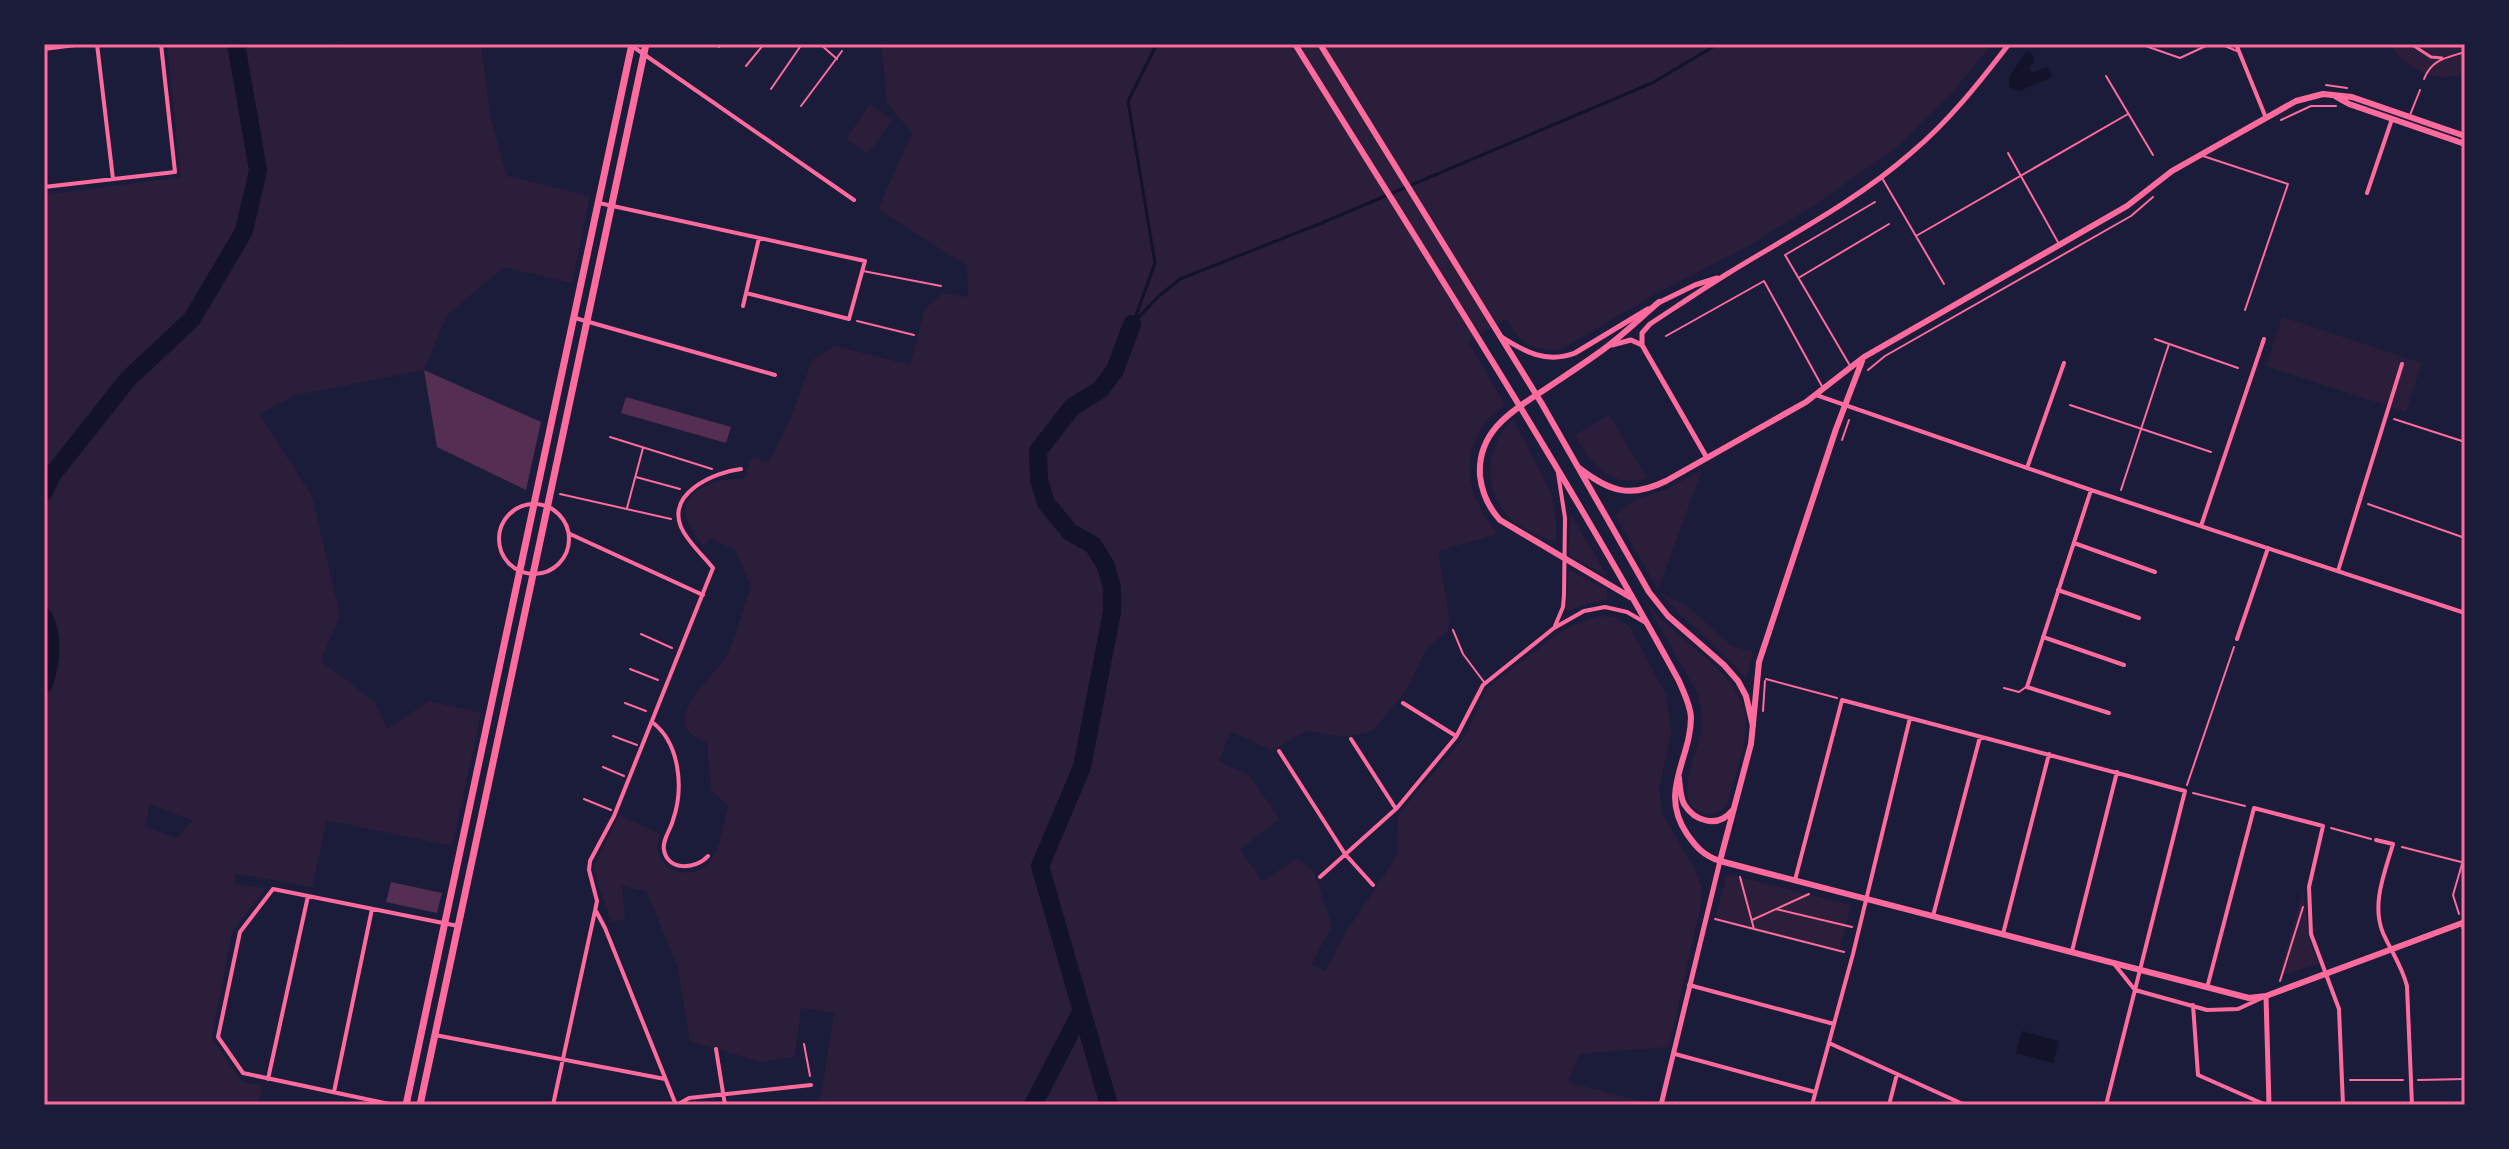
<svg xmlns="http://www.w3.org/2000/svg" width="2509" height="1149" viewBox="0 0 2509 1149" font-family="Raleway,sans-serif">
<rect width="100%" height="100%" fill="#1b1b3a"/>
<path fill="#2a1e3b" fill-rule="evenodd" d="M 167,44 L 312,44 L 337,49 L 338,44 L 481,44 L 490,116 L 507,176 L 590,196 L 572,283 L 504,267 L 447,315 L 424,370 L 296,395 L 259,414 L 312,496 L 340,615 L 321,661 L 375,702 L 387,729 L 429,701 L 481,713 L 452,846 L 327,820 L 312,887 L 236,874 L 234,884 L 266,888 L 232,932 L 212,1038 L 242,1082 L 263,1085 L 258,1105 L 44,1105 L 44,195 L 181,177 ZM 150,804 L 151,804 L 192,821 L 177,838 L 145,827 Z
M 881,44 L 1992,44 L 1951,94 L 1898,146 L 1818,203 L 1743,249 L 1650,297 L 1562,349 C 1533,352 1520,343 1506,319 L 1468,341 L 1505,405 C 1499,410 1491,416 1486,422 C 1457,461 1470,500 1498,534 L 1438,551 L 1449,614 L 1448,631 L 1427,648 L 1407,689 L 1373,731 L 1344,737 L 1306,731 L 1272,751 L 1231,731 L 1219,761 L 1249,775 L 1280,819 L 1240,849 L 1262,881 L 1298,858 L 1314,872 L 1332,926 L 1311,965 L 1325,971 L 1346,932 L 1397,856 L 1398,814 L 1466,735 L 1486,689 L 1564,629 L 1597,616 L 1615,617 L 1630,627 L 1666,695 L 1671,733 L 1659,789 L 1662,813 L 1696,871 L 1701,885 L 1701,903 L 1669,1047 L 1579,1054 L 1568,1082 L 1655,1105 L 817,1105 L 822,1091 L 834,1013 L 801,1008 L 795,1057 L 761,1062 L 690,1041 L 678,968 L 647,892 L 622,886 L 625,919 L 611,922 L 594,872 L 594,866 L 619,815 L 660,834 C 646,867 692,887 711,860 C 721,846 723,822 728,806 L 711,790 L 707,743 C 653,723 713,680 726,656 C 736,638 744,606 751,586 L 735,550 L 710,538 L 704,547 C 698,539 690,530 687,520 C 677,489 721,477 744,479 L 752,457 L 769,462 L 789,422 L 812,360 L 835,346 L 910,365 L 925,309 L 942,293 L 968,297 L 967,266 L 878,209 L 912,133 L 887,103 Z
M 2389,44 L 2465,44 L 2465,74 C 2435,84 2406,69 2389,44 Z
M 870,104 L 892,120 L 868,154 L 846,139 Z
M 2282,317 L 2422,363 L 2406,412 L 2266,366 Z
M 1609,415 L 1647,478 C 1609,489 1592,464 1575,435 Z
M 1513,419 L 1551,493 L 1556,518 L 1556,543 C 1540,535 1519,529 1507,515 C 1481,487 1487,444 1513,419 Z
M 1702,470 L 1658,590 L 1615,515 L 1636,499 L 1667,489 Z
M 1571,515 L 1608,577 L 1569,555 Z
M 1569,570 L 1608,590 L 1607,600 L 1585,604 L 1566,611 Z
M 1658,591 L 1686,605 L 1732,646 L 1753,652 L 1746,679 C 1720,646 1685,623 1658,591 Z
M 1641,594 C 1647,602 1653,611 1660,618 C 1692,650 1751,680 1746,733 C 1743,756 1733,782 1727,805 C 1721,811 1714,815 1705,813 C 1669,805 1698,753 1701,731 C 1703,718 1700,706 1698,694 Z
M 1727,874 L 1851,905 L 1839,950 L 1715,919 Z
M 2303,890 L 2310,943 L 2319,964 L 2279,976 Z"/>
<path fill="#12122b" d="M 2027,50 L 2032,53 L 2035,62 L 2029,67 L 2032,73 L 2047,67 L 2052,77 L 2019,91 L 2009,87 L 2009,77 Z
M 2022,1031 L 2059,1041 L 2053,1063 L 2016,1053 Z"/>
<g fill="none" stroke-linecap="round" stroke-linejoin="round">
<path stroke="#12122b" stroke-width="3" d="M 1134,321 L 1155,263 L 1128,101 L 1157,44
M 1132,324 L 1159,296 L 1180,279 L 1324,222 L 1652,83 L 1718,44"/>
<path stroke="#12122b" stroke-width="18" d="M 44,492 L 52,475 L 128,379 L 192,319 L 244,231 L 258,170 L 236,44
M 44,617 C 54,637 51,663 44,684
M 1033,1105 L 1081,1012
M 1109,1105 L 1040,866 L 1082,767 L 1112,612 L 1112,588 L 1106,566 L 1093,545 L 1070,532 L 1046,503 L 1039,480 L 1038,451 L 1072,407 L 1100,390 L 1115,370 L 1132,324"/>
</g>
<path fill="#542f53" d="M 424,370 L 541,422 L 526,490 L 437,447 Z
M 626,397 L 731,427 L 726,443 L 621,413 Z
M 391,882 L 442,893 L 437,913 L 386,902 Z"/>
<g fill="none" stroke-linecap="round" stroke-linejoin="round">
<path stroke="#ff6b9d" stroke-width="2" d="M 820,44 L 837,59
M 719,47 L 722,44
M 746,66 L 764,44
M 2326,85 L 2347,88
M 771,89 L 802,44
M 801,106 L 842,51
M 2281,120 L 2311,106 L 2336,106
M 857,321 L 914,335
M 2155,339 L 2238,368
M 1868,370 L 1885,356 L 2131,216 L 2153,197
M 2070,405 L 2211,452
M 2394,419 L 2465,442
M 610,437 L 712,469
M 1842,440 L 1849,420
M 636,477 L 680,489
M 2121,490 L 2169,344
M 560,494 L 671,519
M 2368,504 L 2465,538
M 627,508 L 643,448
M 641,634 L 672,648
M 630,669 L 658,680
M 1766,679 L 1837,698
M 625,703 L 646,711
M 1763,711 L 1765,681
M 613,736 L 637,745
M 603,767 L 624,776
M 2187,785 L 2234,647
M 2193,793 L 2245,806
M 584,799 L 611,810
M 2331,828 L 2371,839
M 2402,847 L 2465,863
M 1740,877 L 1754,929
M 1776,909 L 1852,927
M 2459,914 L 2453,895 L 2462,864
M 1715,919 L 1844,952
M 1752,920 L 1809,894
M 2280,981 L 2303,907
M 804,1044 L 810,1076
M 2350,1080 L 2403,1080
M 2418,1080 L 2465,1079"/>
<path stroke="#ff6b9d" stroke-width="2" d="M 2140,44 L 2180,58 L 2210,44
M 2220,44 L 2237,51
M 2106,76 L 2153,155
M 2424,79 C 2432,59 2446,58 2465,52
M 2410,115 L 2420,90
M 2008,153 L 2059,244
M 2203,156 L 2288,184 L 2245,310
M 1882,178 L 1944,284
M 1916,236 L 2128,114
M 863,271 L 941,286
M 1800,277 L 1889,224
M 1666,336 L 1764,281 L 1823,388
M 1849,364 L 1785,255 L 1875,202
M 1453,630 L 1463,654 L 1484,682
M 2004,688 L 2019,692 L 2026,687"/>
<path stroke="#ff6b9d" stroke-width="3" d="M 2411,44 L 2431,57 L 2442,58"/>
<path stroke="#ff6b9d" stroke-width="4" d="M 97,44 L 113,179
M 2236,44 L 2266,118
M 632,46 L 854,200
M 44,49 L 83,44
M 44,187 L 175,172 L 161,44
M 2367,193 L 2392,119
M 599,203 L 865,261 L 849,319 L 746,293
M 743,306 L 759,238
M 575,318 L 775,375
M 1816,395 L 2091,490 L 2465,613
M 2027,468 L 2064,363
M 2091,490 L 2027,687 L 2109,713
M499 539a35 35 0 1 1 70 0a35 35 0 1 1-70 0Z
M 2201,526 L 2264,339
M 570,534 L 703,595
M 2074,543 L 2155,572
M 2338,571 L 2402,364
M 2058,590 L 2139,618
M 1555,626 L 1563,607 L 1564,595 L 1565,518 L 1558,473
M 2043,637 L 2124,665
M 2237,639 L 2268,548
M 1403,703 L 1456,736
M 652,722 C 680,743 684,788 673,820 C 671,829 662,840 664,850 C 668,872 697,869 708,856
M 1351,739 L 1396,809
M 1279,751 L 1345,854 L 1373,885
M 2376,840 L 2393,844 C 2385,872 2371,904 2383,933 C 2391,951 2402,966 2407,986 L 2412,1105
M 1320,877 L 1397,808 L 1456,737 L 1483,685 L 1554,628 L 1584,611 L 1605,607 L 1627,612 L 1646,623
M 1795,880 L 1842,700 L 2185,791 L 2106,1105
M 596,911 L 605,928 L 676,1105
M 1933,916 L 1980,737
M 2462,923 L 2465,933
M 2003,934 L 2049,754
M 2072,951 L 2117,772
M 2115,965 L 2135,990 L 2207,1010 L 2238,1009 L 2264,997
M 1689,985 L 1834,1024
M 2207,988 L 2254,808 L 2323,826 L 2309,887 L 2311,934 L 2339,1009 L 2343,1105
M 2193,1005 L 2198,1075 L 2266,1105
M 435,1035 L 665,1079
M 1829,1043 L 1965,1105
M 716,1049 L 725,1105
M 1675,1054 L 1815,1092
M 268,1079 L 308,896
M 334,1092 L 372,909
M 394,1105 L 243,1073 L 218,1037 L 240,932 L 273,889 L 458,926
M 553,1105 L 595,911 L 597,901 L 589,870 L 590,861 L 614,816 L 713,568 C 703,555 688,543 681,527 C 667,493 714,472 741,469
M 677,1105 L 689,1098 L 811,1085
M 1812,1105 L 1853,954 L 1910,718
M 1889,1105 L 1897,1074"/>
<path stroke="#ff6b9d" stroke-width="5" d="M 1656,304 L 1695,285 L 1717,278
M 1500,336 C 1525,352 1546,364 1575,353 L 1648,309
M 1612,345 L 1631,340 L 1642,345 L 1707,458
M 1642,345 L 1642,333 L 1650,324 C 1676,307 1701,290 1727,274 C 1790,235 1855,202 1911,153 C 1949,121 1979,83 2009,44
M 2266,996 L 2269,1105
M 1661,1105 L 1720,861"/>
<path stroke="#ff6b9d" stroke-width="6" d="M 1295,44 C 1426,255 1560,463 1679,681 C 1684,693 1690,704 1691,717 C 1691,760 1658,791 1687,834 C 1696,847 1704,856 1720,861 L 2249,998 L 2266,996 L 2465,922
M 1320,44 L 1542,404 L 1649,592 L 1668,616 L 1724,665 L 1738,681 L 1746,696 L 1753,726
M 2333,95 L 2349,104 L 2465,144
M 1579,468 C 1609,491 1629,499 1666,481 L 1806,402 L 1864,357 L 2127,206 L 2172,171 L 2296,101 L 2323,94 L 2352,97 L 2465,136
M 1630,597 L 1500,520 C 1489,508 1482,493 1480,476 C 1477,433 1509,413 1541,392 C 1560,379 1579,367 1597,354 C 1619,339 1639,319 1659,302
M 1679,778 C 1680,787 1680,796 1684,804 C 1695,822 1718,828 1732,811
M 1720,861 L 1751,744 L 1759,662 L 1836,429 L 1862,361"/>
<path stroke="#ff6b9d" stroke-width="7" d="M 406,1105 L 632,44
M 420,1105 L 646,44"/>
</g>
<rect width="2509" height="1149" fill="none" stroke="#1b1b3a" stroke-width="92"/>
<rect x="46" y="46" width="2417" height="1057" fill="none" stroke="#ff6b9d" stroke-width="3"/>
</svg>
